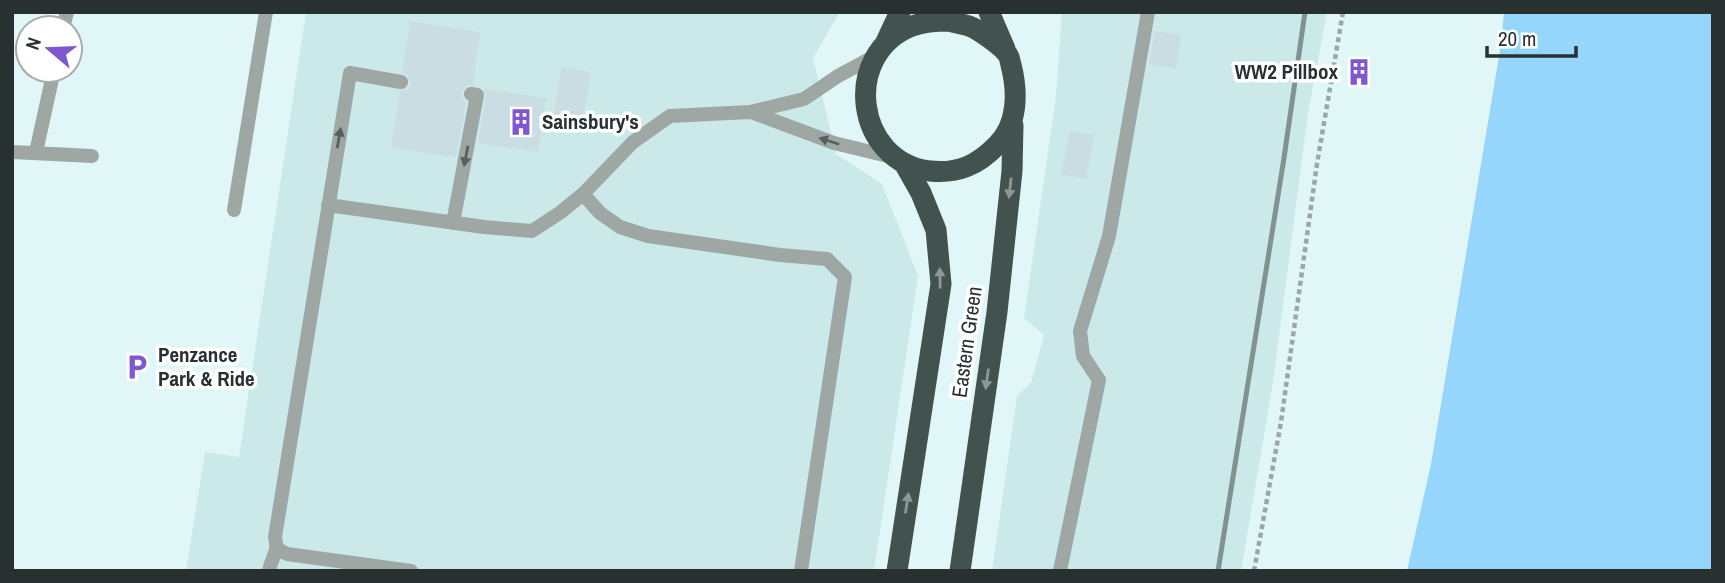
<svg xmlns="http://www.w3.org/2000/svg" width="1725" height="583" viewBox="0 0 1725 583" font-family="'Archivo Narrow',sans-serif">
<rect width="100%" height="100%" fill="#e1f7f7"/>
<path fill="#cbe9e9" d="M 306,12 L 840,12 L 813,58 L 836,154 L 882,184 L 918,276 L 874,571 L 186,571 L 205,452 L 239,457 Z
M 1062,12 L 1327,12 L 1308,113 L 1273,382 L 1241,571 L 992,571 L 1017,396 L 1031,383 L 1044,335 L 1024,318 L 1056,96 Z"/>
<path fill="#96d5fc" d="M 1504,12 L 1713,12 L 1713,571 L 1407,571 L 1431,464 L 1501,44 Z"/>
<path fill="#cadde3" d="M 410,21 L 480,32 L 473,85 L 467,85 L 462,92 L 462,98 L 466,102 L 456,157 L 391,148 L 400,91 L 408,89 L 411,83 L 408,75 L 402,72 Z
M 1155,31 L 1181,35 L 1176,68 L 1149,64 Z
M 562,67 L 591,72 L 582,122 L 553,117 Z
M 484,89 L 546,98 L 538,152 L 478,143 L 486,97 Z
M 1070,131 L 1094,135 L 1086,179 L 1061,174 Z"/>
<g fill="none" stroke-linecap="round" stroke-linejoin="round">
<path stroke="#98a8a8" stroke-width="4.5" stroke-dasharray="5 3.5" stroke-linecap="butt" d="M 1254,571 L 1281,422 L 1317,164 L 1343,12"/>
<path stroke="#9ea7a4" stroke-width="14" d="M 63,28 L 67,12
M 751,112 L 834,143 L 892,157
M 12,152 L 92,156
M 36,152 L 54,70
M 583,194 L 600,213 L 620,227 L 648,236 L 780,255 L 827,259 L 845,277 L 801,571
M 328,205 L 484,227 L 532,231 L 561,212 L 583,194 L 633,142 L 670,116 L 750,112 L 804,99 L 838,76 L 877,55
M 234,210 L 266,12
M 453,223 L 477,95 L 471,94
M 278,549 L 287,554 L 411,571
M 269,571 C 272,555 279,554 275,537 L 350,73 L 401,82
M 1060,571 L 1099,380 L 1083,356 L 1080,331 L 1109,236 L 1148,12"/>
<path stroke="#42534f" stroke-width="21" d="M 989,12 L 1005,49
M 949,21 C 955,23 963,24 969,26 C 978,29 1003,47 1008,55 C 1010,58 1010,62 1011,65 C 1018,92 1018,125 997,145 C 978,165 958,174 930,171 C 855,162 841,54 912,26 C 924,22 936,21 949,21 Z
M 885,44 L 900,12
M 897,571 L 941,284 L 936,230 L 921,193 L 904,163
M 960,571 L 997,312 L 1012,171 L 1013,125"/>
<path stroke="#829191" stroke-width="5" d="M 1218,571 L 1284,158 L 1305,12"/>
</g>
<defs><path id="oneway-solid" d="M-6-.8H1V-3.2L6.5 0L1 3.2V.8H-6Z" transform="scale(1.75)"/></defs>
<g fill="#57605e">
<use href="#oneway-solid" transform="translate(339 138) rotate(-80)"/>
<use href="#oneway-solid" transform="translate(829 141) rotate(-162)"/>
<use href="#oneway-solid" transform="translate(466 156) rotate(101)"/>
</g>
<g fill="#8e9895">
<use href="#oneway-solid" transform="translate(1010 188) rotate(96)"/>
<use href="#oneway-solid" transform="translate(940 278) rotate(-91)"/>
<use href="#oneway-solid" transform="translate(987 379) rotate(98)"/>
<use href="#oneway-solid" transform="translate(907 503) rotate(-81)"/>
</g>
<defs>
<symbol id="building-bare" viewBox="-9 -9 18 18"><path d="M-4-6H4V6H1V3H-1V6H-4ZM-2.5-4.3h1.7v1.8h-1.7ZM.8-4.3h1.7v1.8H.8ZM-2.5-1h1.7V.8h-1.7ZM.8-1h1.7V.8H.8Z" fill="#7e57d1" stroke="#fff" stroke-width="2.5" paint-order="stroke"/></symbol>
<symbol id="parking-bare" viewBox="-9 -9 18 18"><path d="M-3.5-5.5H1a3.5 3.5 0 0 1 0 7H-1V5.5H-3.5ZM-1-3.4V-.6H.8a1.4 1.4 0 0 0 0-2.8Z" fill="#7e57d1" stroke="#fff" stroke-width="2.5" paint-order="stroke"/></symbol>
</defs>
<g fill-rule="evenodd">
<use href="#building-bare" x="1340" y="53" width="38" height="38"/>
<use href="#building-bare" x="502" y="103" width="38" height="38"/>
<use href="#parking-bare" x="118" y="348" width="38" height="38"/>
</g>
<g text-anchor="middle" stroke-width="7" stroke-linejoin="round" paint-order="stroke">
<g font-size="21" font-weight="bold" fill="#283030" stroke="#fff" text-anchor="start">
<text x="1338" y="79" text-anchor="end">WW2 Pillbox</text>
<text x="542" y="129">Sainsbury's</text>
<text x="158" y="362">Penzance<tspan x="158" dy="24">Park &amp; Ride</tspan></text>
</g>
<g font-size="21" fill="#283030" stroke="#fff">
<text transform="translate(967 342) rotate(-82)" y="7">Eastern Green</text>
</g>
</g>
<rect width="1725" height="583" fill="none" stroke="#283030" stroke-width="28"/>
<g transform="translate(49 49) rotate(289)"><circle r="33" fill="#ffffff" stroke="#a9acac" stroke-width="2"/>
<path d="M0-5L12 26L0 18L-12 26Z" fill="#7e57d1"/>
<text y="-10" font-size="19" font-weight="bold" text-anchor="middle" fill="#283030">N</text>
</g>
<path d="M1487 46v10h89v-10" fill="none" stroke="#283030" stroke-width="3.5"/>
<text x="1498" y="46" font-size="21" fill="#283030" stroke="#ffffff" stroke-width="5" paint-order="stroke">20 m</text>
</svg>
